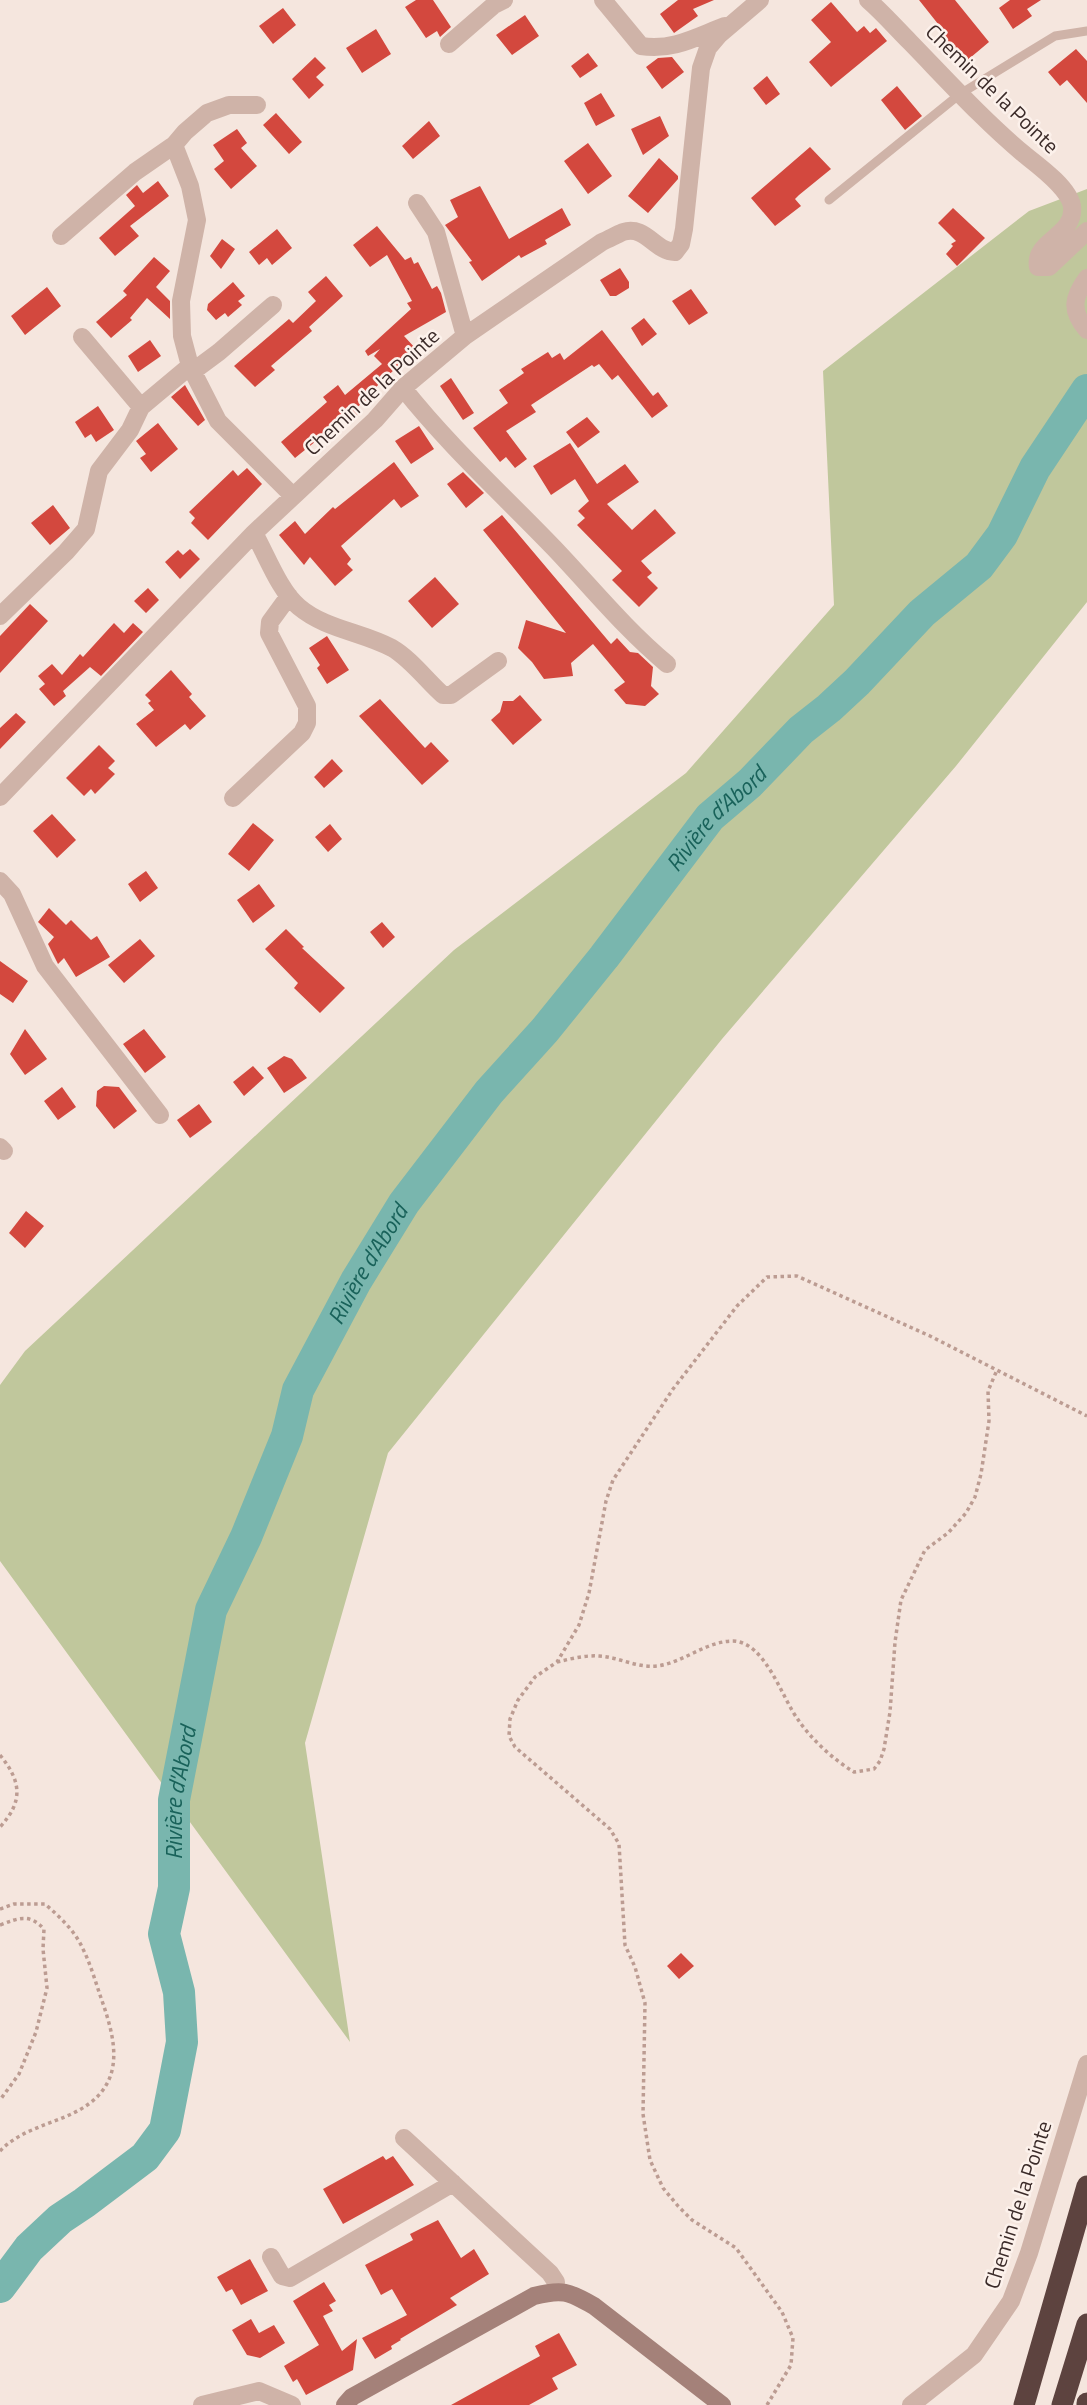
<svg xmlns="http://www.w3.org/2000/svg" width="1087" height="2405" viewBox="0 0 1087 2405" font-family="'Titillium Web',sans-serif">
<rect width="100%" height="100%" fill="#f5e6de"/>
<path fill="#c0c79c" d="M 1087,189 L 1087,602 L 956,766 L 722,1039 L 388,1453 L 305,1743 L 350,2042 L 0,1561 L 0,1385 L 25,1351 L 454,950 L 686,773 L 834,605 L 823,371 L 1029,211 Z"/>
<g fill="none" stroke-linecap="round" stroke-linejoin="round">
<path stroke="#79b6ae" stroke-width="32" id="s1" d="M 0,2287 L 29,2248 L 60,2219 L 84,2203 L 145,2157 L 165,2130 L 182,2042 L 179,1992 L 164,1934 L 174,1888 L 174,1800 L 211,1610 L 246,1537 L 287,1436 L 298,1390 L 356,1281 L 404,1203 L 489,1092 L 545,1030 L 604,957 L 710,817 L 750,783 L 801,730 L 829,708 L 857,682 L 922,613 L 979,566 L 1002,535 L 1035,468 L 1087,390"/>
</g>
<path fill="#d3483e" d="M 416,0 L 433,0 L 451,27 L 440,37 L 437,31 L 426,38 L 405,7 Z
M 678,0 L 714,0 L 693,9 L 698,16 L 674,33 L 660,14 Z
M 919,0 L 955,0 L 989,42 L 964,63 L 943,37 L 946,34 Z
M 1010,0 L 1041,0 L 1027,9 L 1032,16 L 1013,29 L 999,8 Z
M 831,2 L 857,32 L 864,26 L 870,33 L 876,28 L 887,41 L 831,87 L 809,62 L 831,42 L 811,20 Z
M 283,8 L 296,25 L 273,44 L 259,26 Z
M 525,15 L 539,36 L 512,55 L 496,35 Z
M 376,29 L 391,54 L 362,73 L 346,48 Z
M 1076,49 L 1087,61 L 1087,103 L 1067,80 L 1060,86 L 1048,72 Z
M 588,53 L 598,66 L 580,78 L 571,66 Z
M 315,57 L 326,68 L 316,77 L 324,85 L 309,99 L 292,79 Z
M 672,57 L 684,72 L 662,89 L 646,67 L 658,58 Z
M 767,76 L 780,94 L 766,105 L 753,88 Z
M 897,86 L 922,116 L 905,130 L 881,100 Z
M 601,93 L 615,116 L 596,126 L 584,103 Z
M 276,113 L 302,142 L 289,154 L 263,125 Z
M 660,116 L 669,136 L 643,155 L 631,129 Z
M 429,121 L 440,136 L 413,159 L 402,146 Z
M 237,129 L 247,143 L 241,148 L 257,166 L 231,189 L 214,169 L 224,161 L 213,145 Z
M 588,143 L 612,176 L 588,194 L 564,161 Z
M 810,147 L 831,169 L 799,195 L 795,199 L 801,206 L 775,226 L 751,198 Z
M 659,158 L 678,176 L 678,179 L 648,213 L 628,196 Z
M 158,181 L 169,196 L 130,226 L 139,236 L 115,256 L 99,238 L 135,206 L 126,195 L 137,185 L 143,193 Z
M 480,186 L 509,239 L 562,208 L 571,225 L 545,240 L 547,244 L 521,258 L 519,255 L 482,281 L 469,262 L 472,261 L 445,225 L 458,217 L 450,200 Z
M 953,208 L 985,238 L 957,266 L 946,254 L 953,246 L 951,244 L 956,241 L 938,223 Z
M 377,226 L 405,260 L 411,257 L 414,264 L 418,262 L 432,289 L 437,286 L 441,293 L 446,312 L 404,336 L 416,349 L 375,388 L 378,391 L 356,408 L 360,413 L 346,424 L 342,420 L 295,458 L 281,442 L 327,402 L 323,397 L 338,385 L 345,395 L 382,364 L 374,356 L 380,349 L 368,356 L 365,351 L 411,309 L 407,303 L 412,301 L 387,255 L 370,267 L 353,245 Z
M 277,229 L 292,248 L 272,265 L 267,258 L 259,265 L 249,252 Z
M 222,239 L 235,249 L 221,269 L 210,256 Z
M 154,257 L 170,271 L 156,287 L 170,301 L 170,319 L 147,298 L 130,318 L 132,320 L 111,338 L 96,322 L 127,295 L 123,291 Z
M 620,268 L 629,282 L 629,288 L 616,296 L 610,296 L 600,280 Z
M 326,276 L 343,296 L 309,327 L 312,331 L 271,366 L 275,370 L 255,387 L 234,366 L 289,319 L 293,323 L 316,301 L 308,292 Z
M 233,282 L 245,296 L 238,301 L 242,305 L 228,317 L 225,313 L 216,320 L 207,310 L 208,304 Z
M 47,287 L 61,306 L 25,335 L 11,316 Z
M 691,289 L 708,313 L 689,325 L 672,301 Z
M 644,318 L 657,334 L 642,346 L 631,328 Z
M 602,330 L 653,396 L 658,392 L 668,406 L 652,418 L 618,375 L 612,380 L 599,364 L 594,367 L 592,365 L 531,405 L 536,412 L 506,431 L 527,459 L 515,468 L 506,457 L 500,462 L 473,428 L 508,403 L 499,390 L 524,373 L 521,369 L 548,352 L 552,358 L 560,353 L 564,360 Z
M 150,340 L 161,356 L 138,372 L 128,356 Z
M 451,378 L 474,413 L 463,420 L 440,386 Z
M 185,385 L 205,420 L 198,426 L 171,397 Z
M 98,406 L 114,430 L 96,442 L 91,434 L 85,438 L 75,422 Z
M 587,417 L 600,432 L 578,448 L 566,432 Z
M 158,423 L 178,449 L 151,472 L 140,458 L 146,454 L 136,441 Z
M 419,426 L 434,449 L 411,464 L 395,441 Z
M 570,443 L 597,484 L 625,464 L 639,482 L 607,504 L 632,530 L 655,509 L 676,533 L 641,561 L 652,573 L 647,577 L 658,588 L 639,607 L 612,580 L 622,571 L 577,525 L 585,518 L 578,511 L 589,501 L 575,479 L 551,495 L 533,466 Z
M 394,462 L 419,496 L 401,508 L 394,499 L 341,546 L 351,559 L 347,564 L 353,570 L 335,586 L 310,557 L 304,565 L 279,535 L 295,521 L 305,534 L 333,507 L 335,509 Z
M 247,468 L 262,484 L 208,540 L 191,523 L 195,518 L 189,512 L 233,470 L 238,476 Z
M 463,472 L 484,493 L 466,508 L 447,484 Z
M 53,505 L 70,528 L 50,545 L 31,523 Z
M 502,515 L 611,644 L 617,638 L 630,652 L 638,653 L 653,667 L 651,686 L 659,694 L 645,706 L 626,704 L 614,690 L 625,682 L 593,644 L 571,663 L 573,676 L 544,679 L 532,662 L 518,648 L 526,620 L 566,633 L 483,530 Z
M 190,549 L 200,559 L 180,579 L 165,562 L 178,550 L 183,555 Z
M 435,577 L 459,604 L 432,628 L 408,601 Z
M 148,588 L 159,600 L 146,613 L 134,601 Z
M 30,604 L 48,621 L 0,673 L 0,636 Z
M 114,623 L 124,633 L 133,623 L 143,632 L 101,676 L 90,667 L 63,691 L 66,696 L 54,706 L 39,689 L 45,684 L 38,676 L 52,664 L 62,675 L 80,654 L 83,657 Z
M 327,636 L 349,670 L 327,684 L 317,668 L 320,665 L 309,648 Z
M 171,670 L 192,694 L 189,697 L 206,716 L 190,730 L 185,724 L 156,747 L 136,724 L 154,710 L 148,703 L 151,701 L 145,695 Z
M 520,695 L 542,720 L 513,745 L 491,720 L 500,712 L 503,701 L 513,701 Z
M 380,699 L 425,748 L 431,742 L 449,761 L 422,785 L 359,716 Z
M 16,713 L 26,722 L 0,749 L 0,728 Z
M 99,745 L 115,761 L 108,768 L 115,774 L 95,794 L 91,789 L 84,796 L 66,778 Z
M 332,759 L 343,771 L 324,788 L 314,777 Z
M 52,814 L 76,840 L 57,858 L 33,831 Z
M 253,823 L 274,840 L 249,871 L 228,854 Z
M 330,824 L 342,839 L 328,852 L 315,837 Z
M 146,871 L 158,888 L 140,902 L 128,884 Z
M 259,884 L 275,906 L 253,923 L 237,900 Z
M 49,908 L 66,925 L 71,920 L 91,940 L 97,936 L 110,957 L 76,977 L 64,958 L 58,964 L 48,944 L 54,937 L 38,922 Z
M 382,922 L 395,937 L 383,948 L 370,932 Z
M 286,929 L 304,947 L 302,948 L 345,988 L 320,1013 L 294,988 L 298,983 L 265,949 Z
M 140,939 L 155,956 L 124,983 L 108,965 Z
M 0,961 L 28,981 L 13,1003 L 0,994 Z
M 25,1029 L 47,1059 L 25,1075 L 10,1054 Z
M 144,1029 L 166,1057 L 145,1073 L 123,1044 Z
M 284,1056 L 292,1059 L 307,1078 L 284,1093 L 267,1068 Z
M 253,1066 L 264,1078 L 244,1096 L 233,1082 Z
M 104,1086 L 119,1087 L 137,1111 L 114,1129 L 96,1106 L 97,1091 Z
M 62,1087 L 76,1107 L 58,1120 L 44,1101 Z
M 199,1104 L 212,1122 L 190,1138 L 177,1120 Z
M 26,1211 L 44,1226 L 25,1248 L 9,1233 Z
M 681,1953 L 694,1966 L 679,1979 L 667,1966 Z
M 383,2156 L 386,2160 L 393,2156 L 414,2185 L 343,2224 L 323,2189 Z
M 438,2220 L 461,2258 L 474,2249 L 489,2274 L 450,2298 L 457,2305 L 400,2339 L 401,2340 L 391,2346 L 392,2349 L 375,2359 L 362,2338 L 407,2315 L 392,2289 L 381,2295 L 365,2265 L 413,2240 L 410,2234 Z
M 250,2259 L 268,2291 L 241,2305 L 232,2289 L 226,2292 L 217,2277 Z
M 324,2282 L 336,2301 L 329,2305 L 333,2311 L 323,2316 L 342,2351 L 357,2339 L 353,2370 L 306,2395 L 297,2379 L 293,2382 L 284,2366 L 319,2345 L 293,2301 Z
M 251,2319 L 259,2333 L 274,2325 L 285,2343 L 260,2358 L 247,2355 L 232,2330 Z
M 559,2333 L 577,2365 L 552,2378 L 558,2389 L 529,2405 L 451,2405 L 540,2356 L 535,2346 Z"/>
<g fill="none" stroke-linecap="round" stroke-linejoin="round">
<path stroke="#bc9c92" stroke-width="3.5" stroke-dasharray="3.5 3.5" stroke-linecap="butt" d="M 557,1662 C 570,1659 585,1655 599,1656 C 619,1657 636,1668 657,1666 C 683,1663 706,1641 733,1641 C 766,1642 782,1699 799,1721 C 812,1740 834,1760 854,1772 L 874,1769 L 880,1761 L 884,1749 L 890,1712 L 895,1642 L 901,1600 L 925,1550 L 948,1533 L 966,1513 L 975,1497 L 981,1474 L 989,1421 L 988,1391 L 997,1370
M 0,1755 C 21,1781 24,1801 0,1827
M 0,1909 L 14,1904 L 45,1904 C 60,1917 75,1931 83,1949 C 90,1963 95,1980 100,1995 C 113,2032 127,2075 90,2103 C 62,2124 25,2125 0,2151
M 0,1925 C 19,1918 29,1913 44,1929 L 43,1949 L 47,1988 L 36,2032 L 19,2074 L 0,2100
M 767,2405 L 791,2365 L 793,2338 L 782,2312 L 736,2248 L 692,2220 L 678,2206 L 663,2188 L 650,2160 L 643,2114 L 645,2003 L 635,1967 L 625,1945 L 619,1844 L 610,1829 L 515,1747 L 509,1736 L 510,1719 L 518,1700 L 535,1677 L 557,1662 L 579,1625 L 589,1593 L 606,1501 L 613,1480 L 673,1389 L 737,1306 L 767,1277 L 797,1276 L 930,1336 L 1087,1416"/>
<path stroke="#cfb3a8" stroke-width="9" d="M 829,200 L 960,94 L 1055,36 L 1087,31"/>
<path stroke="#cfb3a8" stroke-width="18" d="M 603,0 L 641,46 C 673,51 696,37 725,26
M 868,0 C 883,13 896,28 910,42 C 947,80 984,121 1025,155 C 1039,166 1069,188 1072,206 C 1076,236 1033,240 1038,267 L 1049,267 L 1087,231
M 449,44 L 494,5 L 504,0
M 174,145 L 190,186 L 197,220 L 181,301 L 182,336 L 190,366 L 218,421 L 293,496
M 417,203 L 436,232 L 465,336
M 61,236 L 135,172 L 174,145 L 185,132 L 207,113 L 229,105 L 257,105
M 1087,278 C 1073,297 1070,311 1087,330
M 82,337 L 141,407 L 190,366
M 192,372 L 219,352 L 273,305
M 403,388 C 449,446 503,495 554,548 C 592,588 625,629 667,664
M 254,533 C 266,554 280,592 299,607 C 325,629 362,632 392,648 C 411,659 427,681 443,695 L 451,695 L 498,661
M 0,616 L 66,552 L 86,529 L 99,471 L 130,430 L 141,407
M 0,797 L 254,533 L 375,420 L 403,388 L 465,336 L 602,242 C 609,239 616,235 623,232 C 646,225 654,251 675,252 L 681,244 L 684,229 L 701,68 L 708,48 L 719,35 L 760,0
M 233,798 L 302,733 L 307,723 L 307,706 L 269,633 L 270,622 L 289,596
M 0,881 L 12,894 L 45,966 L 160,1115
M 0,1147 L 4,1151
M 404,2138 L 550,2273 L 556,2282 L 555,2290
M 271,2257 L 282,2276 L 290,2278 L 453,2183
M 202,2405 L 259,2391 L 292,2405
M 911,2405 L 974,2355 L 1011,2301 L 1029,2253 L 1087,2064"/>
<path stroke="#a48179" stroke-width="18" d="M 345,2405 L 352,2397 L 534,2296 C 562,2289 568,2291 594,2306 L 722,2405"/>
<path stroke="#5d433f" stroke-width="21" d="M 1024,2405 L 1087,2186
M 1062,2405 L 1087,2324
M 1087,2405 L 1087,2403"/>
</g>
<g text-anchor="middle" stroke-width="5" stroke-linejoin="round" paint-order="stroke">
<g font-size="21" fill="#3b2b29" stroke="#fcf1eb">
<text transform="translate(992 89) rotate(44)" y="7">Chemin de la Pointe</text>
<text transform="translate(372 392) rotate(-43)" y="7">Chemin de la Pointe</text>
<text transform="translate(1018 2205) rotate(-72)" y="7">Chemin de la Pointe</text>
</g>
<g font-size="23" font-style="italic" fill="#19625a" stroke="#fcf1eb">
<text dy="8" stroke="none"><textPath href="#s1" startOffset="1706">Rivière d'Abord</textPath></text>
<text dy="8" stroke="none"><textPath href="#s1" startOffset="1139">Rivière d'Abord</textPath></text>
<text dy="8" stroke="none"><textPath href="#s1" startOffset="572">Rivière d'Abord</textPath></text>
</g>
</g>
</svg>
